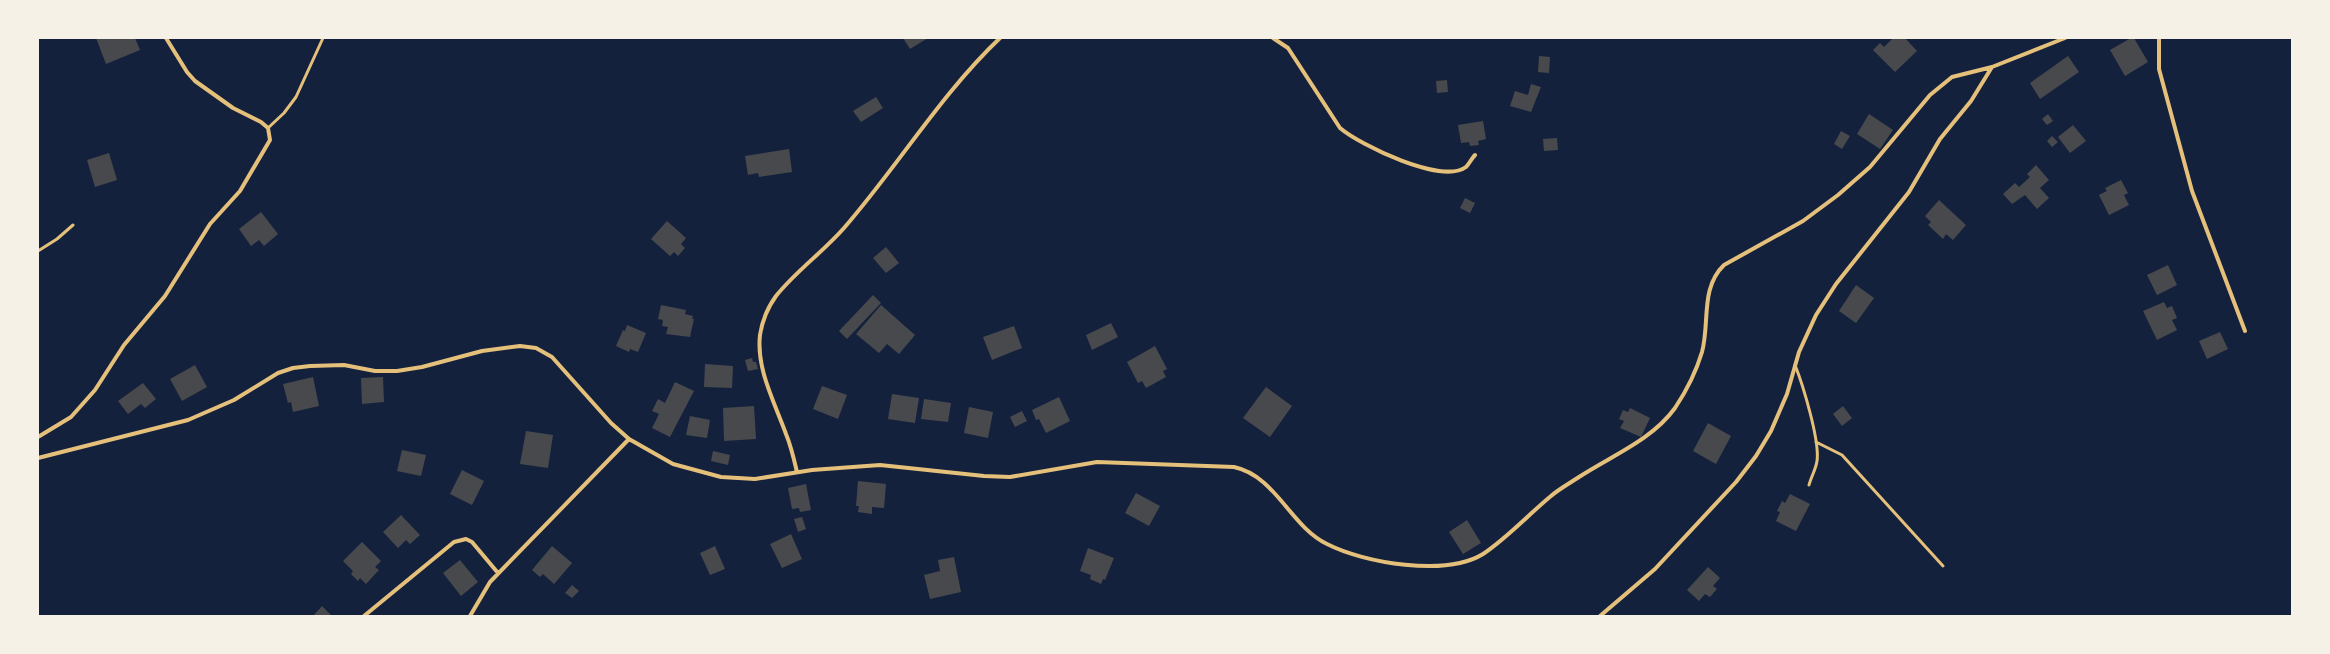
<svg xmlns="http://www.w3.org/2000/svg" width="2330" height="654" viewBox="0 0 2330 654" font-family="'Asap Condensed',sans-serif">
<rect width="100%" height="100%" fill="#14213d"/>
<path fill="#48494c" d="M 96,38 L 135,38 L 140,50 L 106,64 Z
M 903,38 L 928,38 L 910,49 Z
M 1893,38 L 1905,38 L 1917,51 L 1895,72 L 1873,50 L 1880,43 L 1884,47 Z
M 2131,38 L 2134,38 L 2148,62 L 2125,76 L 2110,50 Z
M 1539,56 L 1550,57 L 1549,73 L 1538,72 Z
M 2068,56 L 2079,72 L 2040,99 L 2030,83 Z
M 1447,80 L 1448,92 L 1437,93 L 1436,81 Z
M 1531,84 L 1541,87 L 1531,112 L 1510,106 L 1515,91 L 1528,95 Z
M 876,97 L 883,108 L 861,122 L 853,111 Z
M 1869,114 L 1893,130 L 1880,149 L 1857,134 Z
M 2048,114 L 2053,121 L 2047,125 L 2042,119 Z
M 1483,121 L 1486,139 L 1478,141 L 1479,145 L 1470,146 L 1469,142 L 1461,143 L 1458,125 Z
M 2073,125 L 2086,141 L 2070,153 L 2058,137 Z
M 1841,131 L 1850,136 L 1842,149 L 1834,144 Z
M 2052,136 L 2058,142 L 2052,147 L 2047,141 Z
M 1557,138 L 1558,150 L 1544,151 L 1543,139 Z
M 789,149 L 792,172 L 759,177 L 758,173 L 748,175 L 745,156 Z
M 109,153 L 117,180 L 95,187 L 87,160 Z
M 2036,165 L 2049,180 L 2040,188 L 2049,198 L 2037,209 L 2025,195 L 2012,204 L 2003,194 L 2015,183 L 2019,187 L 2030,177 L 2027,174 Z
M 2121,180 L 2128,193 L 2124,195 L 2129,205 L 2109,215 L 2099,195 L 2107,191 L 2105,188 Z
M 1465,198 L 1475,203 L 1470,213 L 1460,208 Z
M 1939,200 L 1966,225 L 1953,240 L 1946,234 L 1943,239 L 1928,225 L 1931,222 L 1925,216 Z
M 261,212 L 278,234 L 264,246 L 259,240 L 251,246 L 239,229 Z
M 667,221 L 686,238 L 681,244 L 685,248 L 678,256 L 674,252 L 670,256 L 651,239 Z
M 886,247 L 899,263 L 886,273 L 873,258 Z
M 2168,265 L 2177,285 L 2157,295 L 2147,275 Z
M 1856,285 L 1874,298 L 1856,323 L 1839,311 Z
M 873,295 L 881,303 L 847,339 L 839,331 Z
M 2164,302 L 2167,308 L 2172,306 L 2177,318 L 2172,320 L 2177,330 L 2157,340 L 2143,311 Z
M 661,305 L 686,310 L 685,314 L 693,316 L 692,319 L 694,319 L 690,337 L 666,334 L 668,327 L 662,326 L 663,320 L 658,319 Z
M 881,305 L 915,335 L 899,354 L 887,344 L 879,353 L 856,334 Z
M 1111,323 L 1118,337 L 1092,350 L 1086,335 Z
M 627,325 L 646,333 L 638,352 L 630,349 L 629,352 L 616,346 L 623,330 L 625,331 Z
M 1014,326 L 1022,348 L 992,360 L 983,337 Z
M 2220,332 L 2228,349 L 2207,359 L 2199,341 Z
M 1155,346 L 1167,369 L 1163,371 L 1166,377 L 1146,388 L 1142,381 L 1138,383 L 1127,362 Z
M 752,358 L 753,362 L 756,362 L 758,369 L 748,371 L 745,360 Z
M 705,364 L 733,366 L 732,388 L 704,387 Z
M 195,365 L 207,387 L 182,401 L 170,379 Z
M 313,377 L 319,406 L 293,412 L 291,402 L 288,403 L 283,384 Z
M 383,377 L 384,402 L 362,404 L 361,378 Z
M 675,382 L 694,391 L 670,437 L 652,428 L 659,414 L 652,411 L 658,399 L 665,403 Z
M 143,383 L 156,399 L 145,408 L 141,404 L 128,414 L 118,401 Z
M 822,386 L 847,395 L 838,419 L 813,409 Z
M 1266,387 L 1292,406 L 1270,437 L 1243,418 Z
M 892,394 L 919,398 L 915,423 L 888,419 Z
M 1059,397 L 1070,421 L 1046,433 L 1039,419 L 1036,420 L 1032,410 Z
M 924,399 L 951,403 L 948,422 L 921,419 Z
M 754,406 L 756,439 L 724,441 L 723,408 Z
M 1843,406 L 1852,418 L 1842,426 L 1833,414 Z
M 969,407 L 993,412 L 988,438 L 964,433 Z
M 1630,408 L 1650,418 L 1641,437 L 1620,428 L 1624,421 L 1619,419 L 1623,410 L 1628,412 Z
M 1022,411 L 1027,421 L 1015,427 L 1010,417 Z
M 690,416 L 710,420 L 707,438 L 686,435 Z
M 1708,423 L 1731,436 L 1716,464 L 1693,451 Z
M 526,431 L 553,435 L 548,468 L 520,464 Z
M 402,450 L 426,455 L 421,476 L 397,471 Z
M 713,451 L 730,455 L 728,465 L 711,461 Z
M 462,470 L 484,481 L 472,505 L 450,494 Z
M 858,481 L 886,484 L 884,508 L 872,507 L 872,514 L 858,512 L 859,506 L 856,506 Z
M 806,484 L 811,510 L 800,512 L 799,508 L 792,509 L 788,488 Z
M 1136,493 L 1160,506 L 1149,526 L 1125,513 Z
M 1790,494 L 1810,504 L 1796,531 L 1776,521 L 1780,512 L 1777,511 L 1782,501 L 1785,503 Z
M 401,515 L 420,535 L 410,544 L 406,540 L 398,548 L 383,532 Z
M 802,517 L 806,529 L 798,532 L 794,519 Z
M 1467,520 L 1481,543 L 1463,554 L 1449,532 Z
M 791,534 L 802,559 L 782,568 L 770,544 Z
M 362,542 L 381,561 L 375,567 L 379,570 L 366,584 L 360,578 L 358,581 L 351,574 L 353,571 L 343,561 Z
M 552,546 L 572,563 L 554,584 L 543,574 L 540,577 L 532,570 Z
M 715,546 L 725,569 L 710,575 L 700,553 Z
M 1088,548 L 1114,558 L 1105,580 L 1103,579 L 1101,584 L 1090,579 L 1091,575 L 1080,571 Z
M 954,557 L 961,592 L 930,599 L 924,575 L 940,571 L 938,560 Z
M 460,560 L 478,582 L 461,596 L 443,573 Z
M 1708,567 L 1720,578 L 1713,586 L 1717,589 L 1710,597 L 1705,594 L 1699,601 L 1687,590 Z
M 572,585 L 579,591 L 572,598 L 565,593 Z
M 322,606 L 332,616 L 313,616 Z"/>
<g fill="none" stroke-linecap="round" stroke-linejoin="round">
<path stroke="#e5c07b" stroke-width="3" d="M 268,128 L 284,113 L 296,97 L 323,38
M 38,251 L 57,239 L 73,225
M 1795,365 C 1803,385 1820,441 1817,461 C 1816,469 1811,477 1809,485
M 1816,442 L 1842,455 L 1943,566"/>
<path stroke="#e5c07b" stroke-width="4" d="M 1273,38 L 1288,48 L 1340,128 C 1360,145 1442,185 1466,167 C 1469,164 1472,158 1475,155
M 2159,38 L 2159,69 L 2192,191 L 2245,331
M 38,437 L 71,417 L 95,390 L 124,345 L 165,296 L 210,224 L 240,191 L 270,140 L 268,128 L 261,122 L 233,108 L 195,81 L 187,72 L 166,38
M 38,458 L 188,420 L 234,400 L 278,373 L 293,368 L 310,366 L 344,365 L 375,371 L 397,371 L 422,367 L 482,351 L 520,346 L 536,348 L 552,357 L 611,423 L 629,439 L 673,464 L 721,477 L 755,479 L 812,470 L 880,465 L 984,476 L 1010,477 L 1097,462 L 1234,467 C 1276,476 1290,526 1327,544 C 1364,563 1446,577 1483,554 C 1507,538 1528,515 1551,496 C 1559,489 1570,483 1579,477 C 1611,456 1652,440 1675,408 C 1687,390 1696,372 1702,352 C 1710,323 1700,288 1724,265 L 1803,221 L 1838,195 L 1870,167 L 1930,95 L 1952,77 L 1992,67 L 2065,38
M 797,472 C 794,459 791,446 786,434 C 775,403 756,369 760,335 C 762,322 768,307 776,296 C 796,271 823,252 844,228 C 898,166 941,94 1000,38
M 364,616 L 454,542 L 466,539 L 472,542 L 498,573
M 470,616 L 490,582 L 629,439
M 1600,616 L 1655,569 L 1736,482 L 1756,456 L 1771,431 L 1787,394 L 1799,352 L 1816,315 L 1836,284 L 1909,192 L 1940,139 L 1971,101 L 1992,67"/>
</g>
<rect width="2330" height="654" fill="none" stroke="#f6f1e7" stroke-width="78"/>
</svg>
